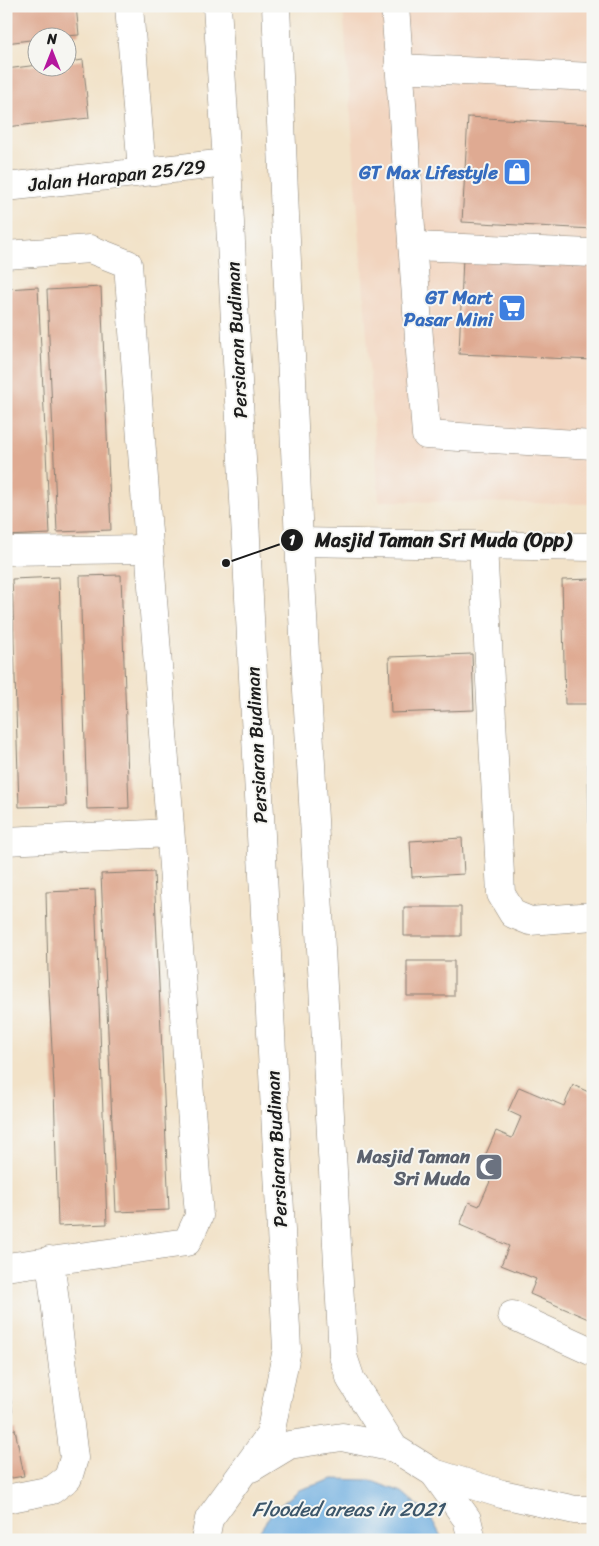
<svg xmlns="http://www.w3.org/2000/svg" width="599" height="1546" viewBox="0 0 599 1546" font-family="Sriracha,sans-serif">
<rect width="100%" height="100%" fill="#f6f6f2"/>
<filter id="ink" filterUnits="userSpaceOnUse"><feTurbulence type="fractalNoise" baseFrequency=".02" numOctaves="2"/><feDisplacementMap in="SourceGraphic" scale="10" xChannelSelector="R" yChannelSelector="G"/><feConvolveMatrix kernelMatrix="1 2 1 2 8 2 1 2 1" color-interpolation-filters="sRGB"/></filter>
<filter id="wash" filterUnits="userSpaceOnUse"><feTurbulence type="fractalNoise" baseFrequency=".0096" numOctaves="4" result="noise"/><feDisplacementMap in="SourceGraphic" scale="20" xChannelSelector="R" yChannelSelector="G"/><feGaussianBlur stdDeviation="1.12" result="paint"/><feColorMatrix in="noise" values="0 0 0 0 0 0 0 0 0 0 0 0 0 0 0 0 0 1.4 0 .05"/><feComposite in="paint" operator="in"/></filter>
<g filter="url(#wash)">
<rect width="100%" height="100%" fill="#f2e2c8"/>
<path fill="#f2d4be" d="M 343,6 L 593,6 L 593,504 L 379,501 Z"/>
<path fill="#6dade0" stroke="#44647e" d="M 333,1479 L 369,1480 L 402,1492 L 430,1516 L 443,1540 L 254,1540 L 272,1512 L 299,1490 Z"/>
<g id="blocks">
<path fill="#dfaa92" d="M 6,6 L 76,6 L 79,35 L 38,38 L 38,39 L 6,43 Z
M 83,60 L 89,118 L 6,127 L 6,69 L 38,65 L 38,68 L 68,68 L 68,62 Z
M 468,117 L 593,124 L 593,229 L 462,222 Z
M 463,256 L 593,263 L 593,360 L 459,354 Z
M 38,287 L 50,534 L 6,536 L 6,289 Z
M 101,287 L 111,530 L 57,532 L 47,290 Z
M 121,575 L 129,808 L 87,809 L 80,576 Z
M 59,577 L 66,806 L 19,807 L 12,579 Z
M 593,579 L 593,704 L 565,704 L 562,580 Z
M 472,654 L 474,710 L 391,713 L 389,657 Z
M 587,708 L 593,708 L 593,834 L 589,834 Z
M 462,838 L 464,874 L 412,877 L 410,841 Z
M 154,872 L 169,1210 L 116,1212 L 101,874 Z
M 95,890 L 107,1224 L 58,1226 L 54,1088 L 48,973 L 46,892 Z
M 404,907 L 461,907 L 461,936 L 404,936 Z
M 407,961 L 454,961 L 454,996 L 407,996 Z
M 573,1085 L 593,1094 L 593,1321 L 530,1294 L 536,1279 L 501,1265 L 509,1246 L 460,1225 L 469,1202 L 479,1206 L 492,1177 L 479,1170 L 496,1131 L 512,1138 L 521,1117 L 508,1111 L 519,1087 L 564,1106 Z
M 7,1379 L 13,1413 L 6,1414 L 6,1380 Z
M 15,1429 L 24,1476 L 6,1479 L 6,1431 Z"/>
</g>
</g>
<g filter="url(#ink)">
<use href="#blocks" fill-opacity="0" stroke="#877f72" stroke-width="1"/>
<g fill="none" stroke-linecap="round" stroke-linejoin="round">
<defs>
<path id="minor" d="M 129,6 L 142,172
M 395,6 L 426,435 L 593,445
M 399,68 L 593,77
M 6,187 L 227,163
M 412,246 L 593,253
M 6,255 L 90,249 L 128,264 C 149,582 175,899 199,1216 L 187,1242 L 6,1267
M 299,542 L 593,547
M 483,545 L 501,894 L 513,914 L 530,921 L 593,916
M 6,551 L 147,549
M 6,841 L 170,833
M 512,1315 L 593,1352
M 434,1473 L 502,1494 L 575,1510 L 593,1510
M 6,1499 L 52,1490 L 68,1478 L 74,1458 L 50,1260"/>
<path id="major" d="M 276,6 L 299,542 L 343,1356 L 351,1380 L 394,1448
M 251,1468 L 289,1445 L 342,1437 L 394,1448 L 434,1473 L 467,1519 L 472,1540
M 205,1540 L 209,1519 L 270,1435 L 287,1349 L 227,163 L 217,6"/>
</defs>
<use href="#minor" stroke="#877f72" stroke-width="29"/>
<use href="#major" stroke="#877f72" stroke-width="29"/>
<use href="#minor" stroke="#fff" stroke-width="28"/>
<use href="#major" stroke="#fff" stroke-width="28"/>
</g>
</g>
<defs>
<symbol id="shop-square" viewBox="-11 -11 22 22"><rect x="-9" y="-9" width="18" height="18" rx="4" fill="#3f7fe0" stroke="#f6f6f2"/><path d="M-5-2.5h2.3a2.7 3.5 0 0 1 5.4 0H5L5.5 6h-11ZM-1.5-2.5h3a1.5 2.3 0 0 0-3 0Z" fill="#fff"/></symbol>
<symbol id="supermarket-square" viewBox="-11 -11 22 22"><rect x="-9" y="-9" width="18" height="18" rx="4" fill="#3f7fe0" stroke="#f6f6f2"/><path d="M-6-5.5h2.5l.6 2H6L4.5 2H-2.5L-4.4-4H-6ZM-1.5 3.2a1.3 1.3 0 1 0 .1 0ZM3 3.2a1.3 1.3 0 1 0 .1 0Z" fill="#fff"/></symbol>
<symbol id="mosque-square" viewBox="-11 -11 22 22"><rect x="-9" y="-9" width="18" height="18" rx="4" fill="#6b7280" stroke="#f6f6f2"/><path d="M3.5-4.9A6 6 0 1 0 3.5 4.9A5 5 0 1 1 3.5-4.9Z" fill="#fff"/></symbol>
</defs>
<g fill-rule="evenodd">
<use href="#shop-square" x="501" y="156" width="32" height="32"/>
<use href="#supermarket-square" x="496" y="292" width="32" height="32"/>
<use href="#mosque-square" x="473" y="1151" width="32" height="32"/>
</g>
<g text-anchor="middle" stroke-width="4" stroke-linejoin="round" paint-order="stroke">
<g font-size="19" font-weight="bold" fill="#366cbe" stroke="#f6f6f2" text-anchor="end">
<text x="498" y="179">GT Max Lifestyle</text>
<text x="493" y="304">GT Mart<tspan x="493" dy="22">Pasar Mini</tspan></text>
</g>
<g font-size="19" fill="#1c1c1c" stroke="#f6f6f2">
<text transform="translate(117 175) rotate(-6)" y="7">Jalan Harapan 25/29</text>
<text transform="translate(236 340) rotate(-93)" y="7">Persiaran Budiman</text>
<text transform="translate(256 745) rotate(-93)" y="7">Persiaran Budiman</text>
<text transform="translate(276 1149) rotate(-93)" y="7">Persiaran Budiman</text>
</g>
<g font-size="19" font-weight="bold" fill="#5b616d" stroke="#f6f6f2" text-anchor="end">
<text x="470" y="1163">Masjid Taman<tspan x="470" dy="22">Sri Muda</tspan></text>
</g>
<g font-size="20" font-style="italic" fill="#3c566a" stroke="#f6f6f2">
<text x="348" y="1516">Flooded areas in 2021</text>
</g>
</g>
<path fill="none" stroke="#1c1c1c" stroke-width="2" d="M226 563L292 540"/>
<g fill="#1c1c1c" stroke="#f6f6f2" stroke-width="2">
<circle cx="226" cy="563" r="5"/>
<circle cx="292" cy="540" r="12"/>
</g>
<g font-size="15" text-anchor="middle" font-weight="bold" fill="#fff">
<text x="292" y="545">1</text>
</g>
<g font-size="20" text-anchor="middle" font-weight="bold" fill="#1c1c1c" stroke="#f6f6f2" stroke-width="4" stroke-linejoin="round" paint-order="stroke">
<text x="443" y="547">Masjid Taman Sri Muda (Opp)</text>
</g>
<rect width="599" height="1546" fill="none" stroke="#f6f6f2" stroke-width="25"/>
<g transform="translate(52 52)"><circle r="24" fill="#f6f6f2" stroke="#9f9f9c"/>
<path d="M0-4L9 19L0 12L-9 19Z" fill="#b5179e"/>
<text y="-8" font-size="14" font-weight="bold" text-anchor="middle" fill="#1c1c1c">N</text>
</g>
</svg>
